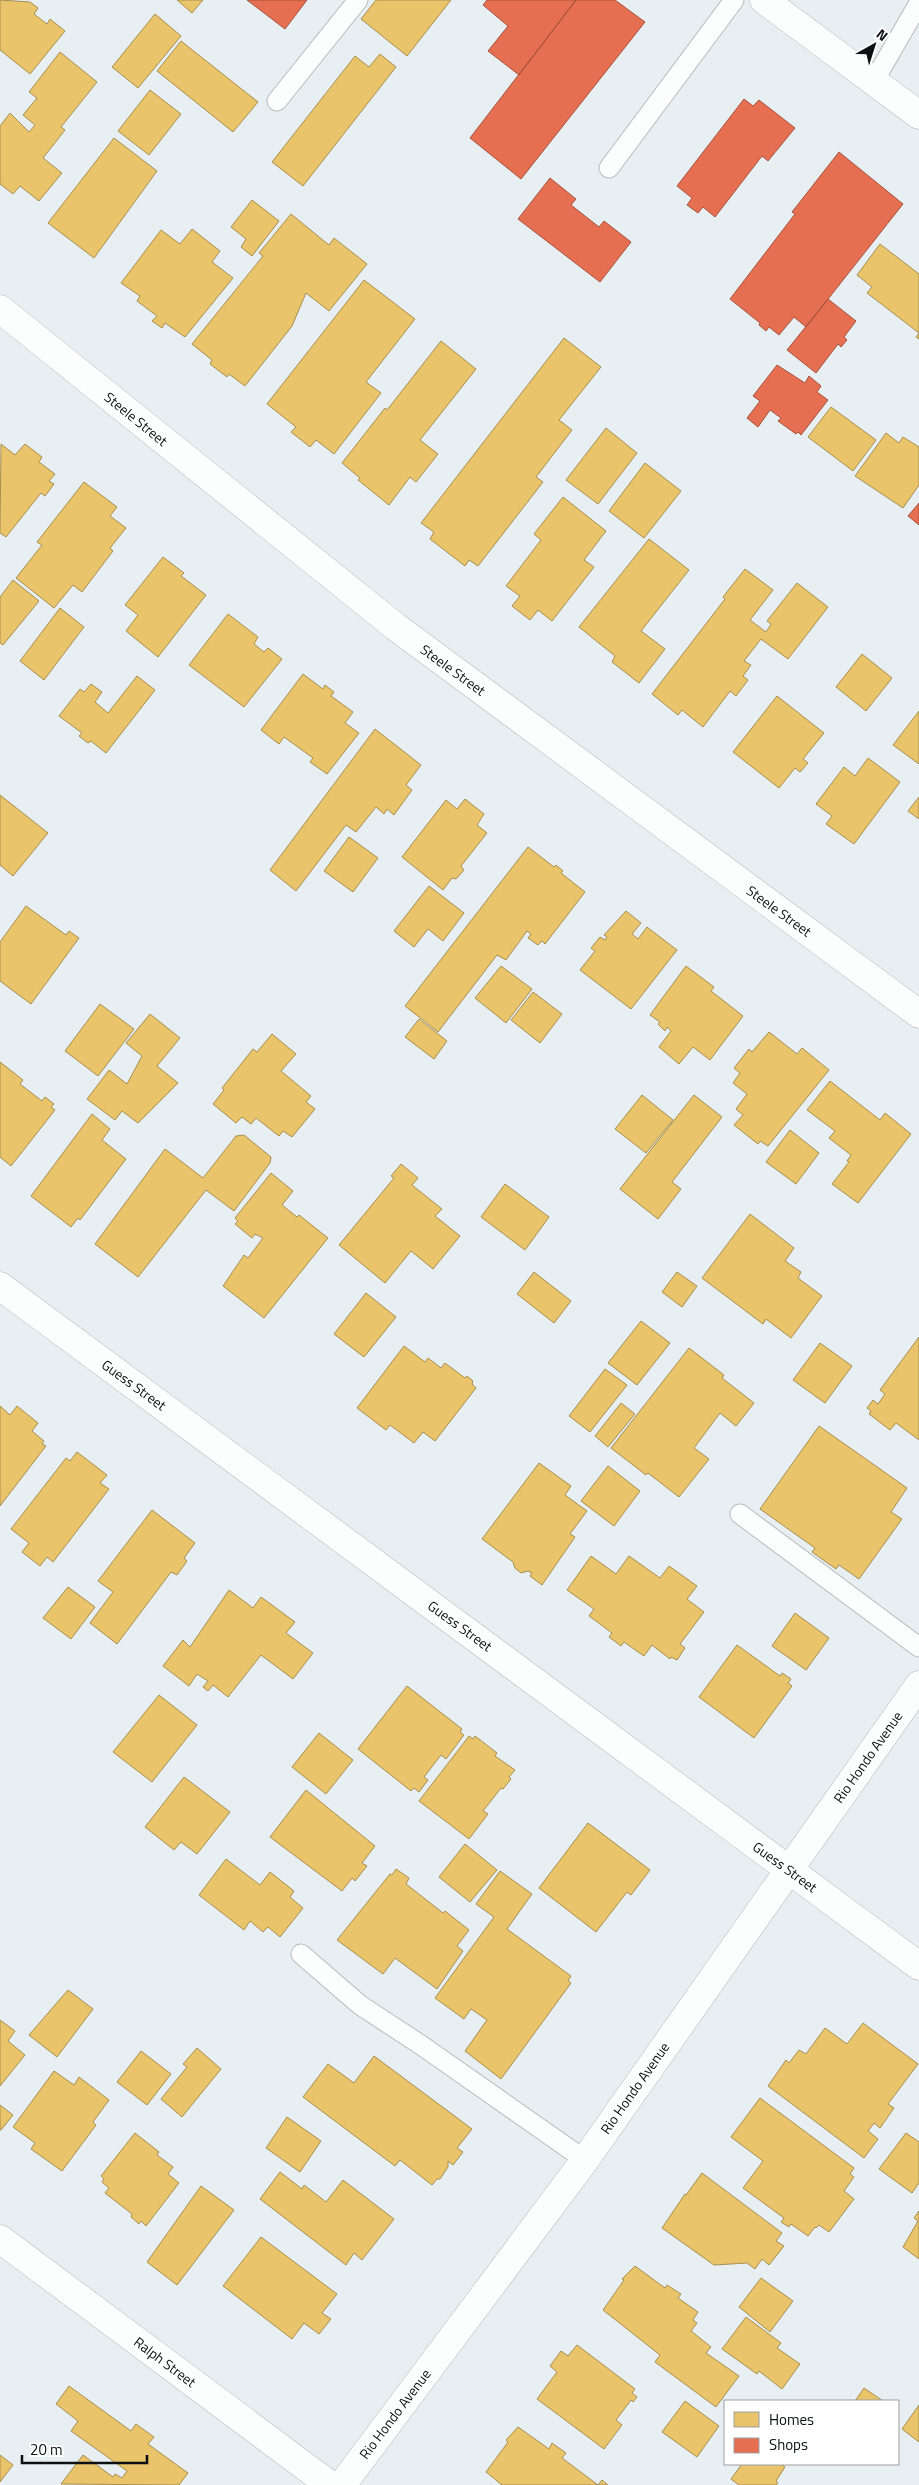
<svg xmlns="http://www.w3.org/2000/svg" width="919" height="2485" viewBox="0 0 919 2485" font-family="'Titillium Web',sans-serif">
<rect width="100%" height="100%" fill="#e8eff2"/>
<path fill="#e9c46a" stroke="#a78e50" d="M 0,0 L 30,2 L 38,8 L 34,14 L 47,24 L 50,19 L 65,31 L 30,74 L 0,50 Z
M 177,0 L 203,0 L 192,13 Z
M 376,0 L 451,0 L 407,56 L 361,19 Z
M 155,14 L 181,36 L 138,88 L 112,67 Z
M 181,41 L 258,102 L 233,132 L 157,71 Z
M 60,52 L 97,82 L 61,127 L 65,130 L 43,158 L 62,173 L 39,201 L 20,186 L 13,194 L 0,184 L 0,126 L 10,113 L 29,132 L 35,125 L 23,115 L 37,98 L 29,92 Z
M 380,54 L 396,67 L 303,186 L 272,162 L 355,56 L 369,67 Z
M 150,90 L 181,114 L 149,155 L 118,131 Z
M 114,138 L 157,171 L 94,258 L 48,223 Z
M 252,200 L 279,221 L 252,256 L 241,247 L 246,239 L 231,227 Z
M 291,214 L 329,245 L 334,238 L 367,264 L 329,311 L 306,293 L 292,326 L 245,386 L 229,374 L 227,377 L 210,364 L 212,360 L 192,344 L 263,256 L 259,253 Z
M 192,229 L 220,251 L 212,262 L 233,278 L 185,337 L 165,323 L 162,328 L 152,321 L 157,316 L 137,301 L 140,296 L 121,283 L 161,230 L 180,244 Z
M 880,244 L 919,274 L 919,339 L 916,337 L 919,333 L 867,293 L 872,287 L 857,275 Z
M 364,280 L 415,319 L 366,382 L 381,393 L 334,454 L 316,440 L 310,447 L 291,432 L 296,427 L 267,404 Z
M 564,338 L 601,367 L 559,420 L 572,430 L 536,477 L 543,482 L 478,566 L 469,560 L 465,566 L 430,539 L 434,532 L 421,523 Z
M 441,341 L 476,369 L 420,440 L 438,454 L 416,482 L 410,477 L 389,505 L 358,480 L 360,478 L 342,463 L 385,408 L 387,410 Z
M 831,407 L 876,440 L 853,471 L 808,437 Z
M 606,428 L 637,453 L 598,504 L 566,480 Z
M 886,433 L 899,443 L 903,437 L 919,447 L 919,485 L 903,508 L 855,476 Z
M 1,444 L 15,455 L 25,444 L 42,457 L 39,462 L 55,474 L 49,481 L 54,484 L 45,496 L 41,493 L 6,537 L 0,533 Z
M 645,463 L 681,491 L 644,538 L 609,511 Z
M 84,482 L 117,507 L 110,516 L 126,528 L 110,548 L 113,551 L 82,592 L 73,585 L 54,608 L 16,578 L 42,545 L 37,542 Z
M 563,497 L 606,531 L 584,560 L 594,567 L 552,621 L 538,610 L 530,620 L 512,606 L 520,596 L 506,586 L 541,540 L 534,534 Z
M 649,539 L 689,570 L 641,631 L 665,649 L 639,683 L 612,662 L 615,656 L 579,627 Z
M 163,557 L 184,573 L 181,576 L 206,595 L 158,657 L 126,631 L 138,615 L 125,605 Z
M 745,569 L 773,590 L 750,620 L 766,632 L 771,624 L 767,621 L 797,583 L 828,607 L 788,659 L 761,639 L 744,661 L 751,665 L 743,676 L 748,680 L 736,696 L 730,691 L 703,727 L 682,710 L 678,715 L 652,694 L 725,599 L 723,597 Z
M 13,580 L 39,601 L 3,645 L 0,643 L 0,597 Z
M 60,608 L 84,627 L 44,680 L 20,661 Z
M 228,614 L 258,637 L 254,644 L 264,652 L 268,648 L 282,659 L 244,707 L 189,665 Z
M 862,654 L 892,678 L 866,711 L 836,687 Z
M 303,674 L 323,689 L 325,685 L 334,692 L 331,696 L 353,712 L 345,723 L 359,733 L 327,774 L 310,762 L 313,758 L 284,737 L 279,744 L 261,730 Z
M 137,676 L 155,690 L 106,753 L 91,741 L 88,743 L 79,736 L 82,733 L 59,716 L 80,689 L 84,692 L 91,684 L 102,692 L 95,702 L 108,713 Z
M 777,696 L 824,733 L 803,759 L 808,763 L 800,772 L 795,768 L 779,788 L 733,752 Z
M 919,711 L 919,764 L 893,745 Z
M 375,729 L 421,765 L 406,785 L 412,790 L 394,815 L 387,809 L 384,814 L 376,807 L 356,832 L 346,825 L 296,891 L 270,870 Z
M 868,758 L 900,782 L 854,844 L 826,824 L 832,816 L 816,804 L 844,767 L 855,776 Z
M 0,795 L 48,833 L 13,876 L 0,865 Z
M 919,797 L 919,819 L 908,811 Z
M 465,799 L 484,814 L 477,825 L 487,833 L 461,866 L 464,870 L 456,879 L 452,878 L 443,890 L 402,857 L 446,800 L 457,809 Z
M 349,837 L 378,858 L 353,892 L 324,871 Z
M 528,847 L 554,867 L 556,865 L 563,871 L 561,873 L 585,892 L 545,944 L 542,941 L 538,945 L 528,938 L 531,934 L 527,931 L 506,960 L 497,955 L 438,1032 L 405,1006 Z
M 429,886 L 464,913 L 443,941 L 428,929 L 414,947 L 394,931 Z
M 26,906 L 66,935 L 69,931 L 79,938 L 31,1004 L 0,981 L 0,942 Z
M 626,911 L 641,923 L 632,934 L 638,939 L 647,927 L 677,950 L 631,1009 L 580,970 L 595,951 L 591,948 L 600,937 L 605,940 L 607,937 L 604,935 Z
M 501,966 L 532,989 L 506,1023 L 475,998 Z
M 686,966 L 714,987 L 711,991 L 743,1016 L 710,1060 L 693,1047 L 679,1064 L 659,1047 L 671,1031 L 667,1027 L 665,1031 L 658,1024 L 660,1022 L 650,1015 Z
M 533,992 L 562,1014 L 540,1043 L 511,1020 Z
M 100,1004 L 134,1029 L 98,1076 L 65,1051 Z
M 150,1014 L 180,1038 L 157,1066 L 178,1083 L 138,1123 L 122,1111 L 115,1120 L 87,1099 L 109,1070 L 127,1084 L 142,1056 L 126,1043 Z
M 419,1019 L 447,1041 L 434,1059 L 405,1037 Z
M 769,1032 L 797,1054 L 802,1048 L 829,1070 L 768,1146 L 760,1141 L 758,1144 L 734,1125 L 743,1115 L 736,1109 L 747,1094 L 733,1083 L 740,1073 L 734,1068 L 749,1049 L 752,1052 Z
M 272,1034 L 296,1054 L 281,1071 L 311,1096 L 306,1102 L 315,1109 L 292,1137 L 283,1131 L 279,1136 L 256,1118 L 251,1124 L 242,1117 L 236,1123 L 213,1104 L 224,1090 L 222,1088 L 253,1049 L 257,1052 Z
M 0,1062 L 23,1080 L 20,1084 L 42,1101 L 45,1097 L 54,1104 L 51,1107 L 55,1110 L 11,1166 L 0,1157 Z
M 830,1081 L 880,1120 L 885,1113 L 911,1134 L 858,1203 L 832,1184 L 849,1162 L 847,1161 L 851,1155 L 829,1138 L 835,1131 L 807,1110 Z
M 642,1095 L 673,1120 L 646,1153 L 615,1129 Z
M 694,1095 L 722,1117 L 672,1182 L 681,1189 L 658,1219 L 620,1189 Z
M 92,1114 L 110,1129 L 102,1140 L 126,1159 L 80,1220 L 78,1218 L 71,1227 L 31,1196 Z
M 790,1130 L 819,1153 L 796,1184 L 766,1162 Z
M 244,1135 L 271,1157 L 270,1163 L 234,1211 L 206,1190 L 138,1277 L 95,1244 L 165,1149 L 203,1178 L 236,1136 Z
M 401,1164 L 418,1178 L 412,1185 L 442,1209 L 435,1216 L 460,1236 L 433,1269 L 411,1251 L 385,1283 L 339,1245 L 394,1178 L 391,1176 Z
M 271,1173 L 293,1191 L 282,1205 L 297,1217 L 299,1215 L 328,1238 L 264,1318 L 223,1286 L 244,1255 L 248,1258 L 263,1238 L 255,1234 L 252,1238 L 235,1224 L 238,1221 L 235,1218 Z
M 505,1184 L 549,1217 L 525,1250 L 481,1217 Z
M 750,1214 L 794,1248 L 785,1261 L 801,1272 L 798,1278 L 822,1296 L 791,1338 L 766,1319 L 763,1324 L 702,1278 Z
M 534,1272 L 571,1301 L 554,1323 L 517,1294 Z
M 677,1272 L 697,1286 L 682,1307 L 662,1292 Z
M 366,1293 L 396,1317 L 364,1357 L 334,1334 Z
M 641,1321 L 670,1343 L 637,1385 L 608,1363 Z
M 919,1337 L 919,1440 L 896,1423 L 890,1430 L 869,1414 L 871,1411 L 867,1408 L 873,1400 L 878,1404 L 885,1394 L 880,1390 Z
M 820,1343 L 852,1366 L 825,1403 L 793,1380 Z
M 404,1346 L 425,1362 L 428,1358 L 441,1368 L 445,1363 L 465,1378 L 467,1376 L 473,1381 L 472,1384 L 476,1388 L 435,1441 L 423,1432 L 414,1443 L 390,1425 L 386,1430 L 357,1408 Z
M 689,1348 L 724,1375 L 722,1378 L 754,1403 L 736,1426 L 720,1413 L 694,1448 L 709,1459 L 679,1497 L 648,1473 L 646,1475 L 611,1448 Z
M 605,1369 L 627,1385 L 590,1432 L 569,1416 Z
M 621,1403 L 635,1414 L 608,1447 L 595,1436 Z
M 0,1406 L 10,1415 L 17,1406 L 38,1423 L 32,1431 L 44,1441 L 42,1444 L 46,1446 L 0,1506 Z
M 819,1426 L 907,1488 L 891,1512 L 902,1519 L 859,1579 L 839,1565 L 836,1569 L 812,1552 L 815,1548 L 760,1509 Z
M 77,1452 L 107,1475 L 100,1483 L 109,1489 L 53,1562 L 47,1557 L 40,1566 L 22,1552 L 29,1543 L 11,1529 L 66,1458 L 70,1461 Z
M 539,1463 L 571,1486 L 565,1495 L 587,1511 L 570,1534 L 575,1537 L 542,1585 L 530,1576 L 532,1573 L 528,1571 L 521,1573 L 515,1568 L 513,1562 L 482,1539 Z
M 608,1466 L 640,1491 L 614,1526 L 581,1501 Z
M 152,1510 L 195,1543 L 184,1558 L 187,1561 L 177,1575 L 171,1572 L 117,1644 L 90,1623 L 113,1592 L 98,1581 Z
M 591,1556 L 616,1574 L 629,1556 L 660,1578 L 669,1566 L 697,1586 L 687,1599 L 704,1612 L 680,1644 L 685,1648 L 677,1660 L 671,1657 L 670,1659 L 652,1645 L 644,1656 L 624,1642 L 621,1646 L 609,1637 L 612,1633 L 589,1616 L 594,1609 L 567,1590 Z
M 68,1587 L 95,1607 L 71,1639 L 43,1618 Z
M 229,1590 L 253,1608 L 261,1597 L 295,1622 L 286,1633 L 313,1653 L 293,1679 L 261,1655 L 228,1697 L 213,1685 L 208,1691 L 203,1687 L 208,1681 L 197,1674 L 189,1686 L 163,1666 L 183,1640 L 190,1647 Z
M 795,1613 L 829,1638 L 806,1670 L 772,1646 Z
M 737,1645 L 780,1676 L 782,1673 L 791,1679 L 788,1683 L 792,1686 L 754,1738 L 699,1697 Z
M 407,1686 L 462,1729 L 460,1732 L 464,1735 L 446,1759 L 441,1755 L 424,1777 L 428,1780 L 419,1792 L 414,1788 L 411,1791 L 358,1749 Z
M 159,1695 L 197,1725 L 152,1782 L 113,1752 Z
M 319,1733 L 353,1760 L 326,1794 L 292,1767 Z
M 469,1736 L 473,1739 L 475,1736 L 497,1753 L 495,1756 L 515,1770 L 509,1777 L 511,1779 L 503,1789 L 501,1788 L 483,1811 L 488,1814 L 469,1839 L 419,1801 Z
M 184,1777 L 230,1812 L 197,1854 L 181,1842 L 174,1850 L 145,1827 Z
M 306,1790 L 375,1846 L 362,1863 L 367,1866 L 355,1881 L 352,1878 L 342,1891 L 270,1837 Z
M 588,1823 L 650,1870 L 631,1895 L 627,1892 L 596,1932 L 539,1888 Z
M 465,1844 L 497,1870 L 470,1902 L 439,1877 Z
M 226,1859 L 260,1885 L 270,1872 L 294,1891 L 290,1897 L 303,1908 L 280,1937 L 268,1927 L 263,1932 L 250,1921 L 244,1930 L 199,1895 Z
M 396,1869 L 409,1878 L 406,1884 L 443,1913 L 445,1911 L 469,1930 L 457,1946 L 463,1951 L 437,1989 L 395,1958 L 383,1974 L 337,1940 L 390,1874 L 392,1875 Z
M 500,1871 L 532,1894 L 507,1929 L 571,1976 L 568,1981 L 571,1983 L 501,2079 L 465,2051 L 487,2020 L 471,2009 L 464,2019 L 435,1998 L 494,1917 L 476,1904 Z
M 68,1990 L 93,2009 L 57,2057 L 29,2035 Z
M 0,2020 L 15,2031 L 8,2041 L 25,2055 L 0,2086 Z
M 863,2023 L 918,2064 L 888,2104 L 894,2108 L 880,2128 L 874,2123 L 868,2131 L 878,2139 L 864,2158 L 768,2086 L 786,2060 L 789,2063 L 799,2050 L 806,2054 L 825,2028 L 847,2044 Z
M 197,2048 L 221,2069 L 182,2117 L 161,2099 L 187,2067 L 183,2064 Z
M 141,2051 L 171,2074 L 147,2105 L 117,2082 Z
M 374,2056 L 472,2129 L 457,2148 L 463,2152 L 453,2165 L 448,2161 L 448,2167 L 440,2179 L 437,2179 L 432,2185 L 400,2160 L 395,2166 L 303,2097 L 328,2064 L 354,2083 Z
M 54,2071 L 74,2085 L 79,2077 L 109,2100 L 93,2122 L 96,2125 L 62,2171 L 31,2149 L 35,2143 L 13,2127 Z
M 760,2098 L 854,2168 L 850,2174 L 854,2177 L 844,2191 L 854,2199 L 829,2232 L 819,2225 L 816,2228 L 815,2227 L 808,2236 L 791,2224 L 789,2227 L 781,2222 L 784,2218 L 743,2188 L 763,2161 L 731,2137 Z
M 0,2105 L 13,2115 L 1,2130 L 0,2130 Z
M 287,2117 L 321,2141 L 300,2172 L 266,2148 Z
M 135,2133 L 159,2152 L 157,2155 L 173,2167 L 168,2174 L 179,2183 L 146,2226 L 141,2221 L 139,2224 L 131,2217 L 132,2214 L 105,2193 L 109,2188 L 102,2182 L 104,2179 L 101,2176 Z
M 906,2133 L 919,2142 L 919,2183 L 912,2193 L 879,2169 Z
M 280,2172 L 302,2189 L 304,2185 L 326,2202 L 343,2180 L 394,2219 L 362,2260 L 354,2253 L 346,2265 L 260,2199 Z
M 702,2173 L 782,2233 L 776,2241 L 784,2246 L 769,2265 L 762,2259 L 755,2269 L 747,2263 L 714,2265 L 662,2228 L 685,2194 L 686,2195 Z
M 201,2186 L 234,2210 L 177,2285 L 147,2262 Z
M 919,2211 L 919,2259 L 903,2247 L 918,2221 L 914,2218 Z
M 261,2237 L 337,2294 L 322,2313 L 331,2319 L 319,2334 L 304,2323 L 292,2339 L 223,2286 Z
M 635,2266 L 665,2288 L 667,2285 L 681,2294 L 678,2298 L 698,2312 L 693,2320 L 697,2323 L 691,2331 L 711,2347 L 706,2353 L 739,2376 L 716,2407 L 655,2362 L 660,2355 L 603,2310 L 624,2280 L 622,2279 Z
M 761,2278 L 793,2301 L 770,2332 L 739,2307 Z
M 746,2317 L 781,2343 L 777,2348 L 800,2364 L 782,2389 L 759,2371 L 757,2374 L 722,2349 Z
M 577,2345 L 635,2389 L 632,2393 L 637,2397 L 633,2402 L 631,2400 L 616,2420 L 622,2425 L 604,2449 L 537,2399 L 557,2372 L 550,2366 L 561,2351 L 568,2356 Z
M 69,2386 L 131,2431 L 136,2424 L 154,2437 L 148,2444 L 188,2473 L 179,2485 L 61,2484 L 83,2455 L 113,2477 L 115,2474 L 122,2478 L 127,2471 L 71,2431 L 78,2421 L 56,2404 Z
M 864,2388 L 883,2401 L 855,2401 Z
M 685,2401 L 719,2426 L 697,2457 L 662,2432 Z
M 919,2405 L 919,2442 L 902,2429 Z
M 518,2427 L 549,2449 L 552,2443 L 566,2453 L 562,2458 L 598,2485 L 602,2480 L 608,2485 L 502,2485 L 486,2472 L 508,2442 L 506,2440 Z
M 0,2455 L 13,2465 L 0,2482 Z
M 742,2464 L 781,2464 L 785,2467 L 776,2481 L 778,2483 L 776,2485 L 739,2485 L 731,2479 Z"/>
<path fill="#e76f51" stroke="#a5523e" d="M 247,0 L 307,0 L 285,29 Z
M 487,0 L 576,0 L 519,75 L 488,51 L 508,26 L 483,5 Z
M 576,0 L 615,0 L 645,22 L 521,179 L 470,138 Z
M 744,99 L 753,106 L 759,100 L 795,128 L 768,161 L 762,156 L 715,217 L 703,207 L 698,213 L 687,205 L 692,198 L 677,186 Z
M 839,152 L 903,204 L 806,327 L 794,317 L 779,335 L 769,327 L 766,331 L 759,325 L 760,323 L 730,299 L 795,214 L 792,212 Z
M 550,178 L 576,199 L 571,205 L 599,227 L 604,221 L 631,242 L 600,282 L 518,219 Z
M 828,299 L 856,321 L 844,337 L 847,340 L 841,347 L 838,344 L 816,373 L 787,350 Z
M 777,365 L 805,383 L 809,376 L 821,386 L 817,392 L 828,400 L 801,435 L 798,432 L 796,434 L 778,421 L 781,418 L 770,410 L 758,427 L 747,418 L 760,401 L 753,396 Z
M 919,503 L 919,525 L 908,516 Z"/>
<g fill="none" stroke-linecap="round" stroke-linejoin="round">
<defs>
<path id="lane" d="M 874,81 L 919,3
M 277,101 L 358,0
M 609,168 L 734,0
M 740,1514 L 919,1647
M 301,1954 L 360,2005 L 421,2045 L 585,2160"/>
<path id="street" d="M 0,309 L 396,627 L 919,1014
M 0,1286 L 919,1966
M 0,2239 L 330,2485"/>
<path id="secondary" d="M 342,2485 L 585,2160 L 919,1685"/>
<path id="primary" d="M 764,0 L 919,115"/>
</defs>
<use href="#lane" stroke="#b6bbbe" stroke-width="21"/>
<use href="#street" stroke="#b6bbbe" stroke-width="29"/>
<use href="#secondary" stroke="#b6bbbe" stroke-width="29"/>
<use href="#primary" stroke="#b6bbbe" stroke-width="29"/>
<use href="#lane" stroke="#fcfdfd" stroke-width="19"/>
<use href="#street" stroke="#fcfdfd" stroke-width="28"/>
<use href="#secondary" stroke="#fcfdfd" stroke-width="28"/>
<use href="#primary" stroke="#fcfdfd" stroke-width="28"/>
</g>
<g text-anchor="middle" stroke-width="5" stroke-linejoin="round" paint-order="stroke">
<g font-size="14" fill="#0c1012" stroke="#fff">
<text transform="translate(136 419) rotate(39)" y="5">Steele Street</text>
<text transform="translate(453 670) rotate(36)" y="5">Steele Street</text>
<text transform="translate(779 911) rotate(36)" y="5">Steele Street</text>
<text transform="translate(134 1385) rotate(36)" y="5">Guess Street</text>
<text transform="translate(460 1626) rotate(36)" y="5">Guess Street</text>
<text transform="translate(868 1757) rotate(-55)" y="5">Rio Hondo Avenue</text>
<text transform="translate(785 1867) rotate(36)" y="5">Guess Street</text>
<text transform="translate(635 2088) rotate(-55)" y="5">Rio Hondo Avenue</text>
<text transform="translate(165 2362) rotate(37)" y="5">Ralph Street</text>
<text transform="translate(395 2414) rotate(-53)" y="5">Rio Hondo Avenue</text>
</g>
</g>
<rect x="724" y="2400" width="175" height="65" fill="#ffffff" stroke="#9e9fa0"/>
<rect x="734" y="2412" width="25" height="15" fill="#e9c46a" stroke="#9e9fa0"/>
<text x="769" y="2425" font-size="15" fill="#0c1012">Homes</text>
<rect x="734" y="2438" width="25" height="15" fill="#e76f51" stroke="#9e9fa0"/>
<text x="769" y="2450" font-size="15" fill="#0c1012">Shops</text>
<g transform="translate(874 45) rotate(39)" stroke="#ffffff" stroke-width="4" paint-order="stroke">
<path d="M0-4L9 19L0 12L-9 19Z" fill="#0c1012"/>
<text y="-8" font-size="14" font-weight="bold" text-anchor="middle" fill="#0c1012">N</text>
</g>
<path d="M22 2455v8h125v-8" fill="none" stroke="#0c1012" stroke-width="2.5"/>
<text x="30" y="2455" font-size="15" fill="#0c1012" stroke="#ffffff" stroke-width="4" paint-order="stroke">20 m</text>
</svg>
